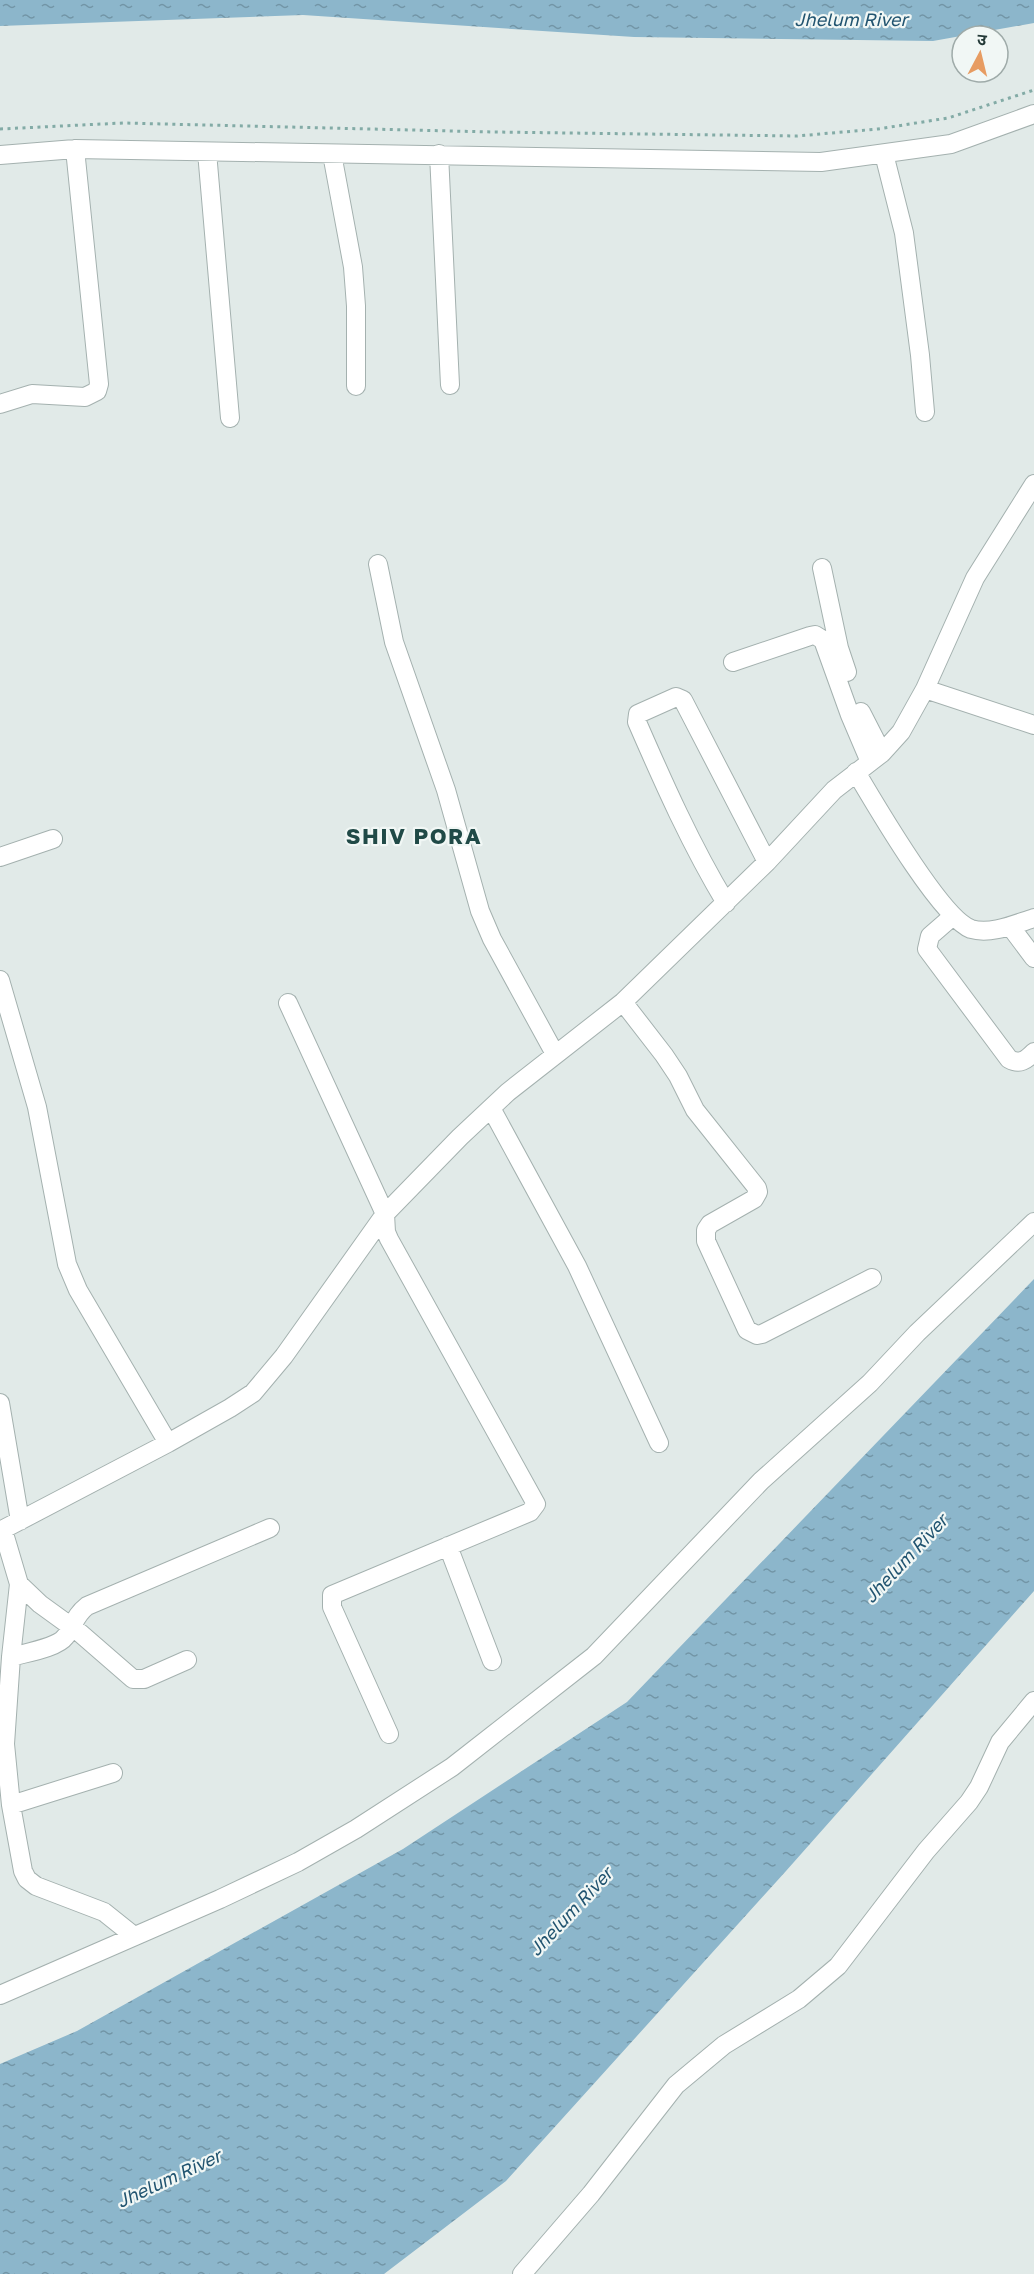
<svg xmlns="http://www.w3.org/2000/svg" width="1034" height="2274" viewBox="0 0 1034 2274" font-family="'Golos Text','Noto Sans Devanagari',sans-serif">
<defs>
<pattern id="water-ripples" width="26" height="14" patternUnits="userSpaceOnUse" patternTransform="scale(1.5)"><rect width="26" height="14" fill="#8cb6cb"/><path d="M2 4q2-2 4 0t4 0M15 11q2-2 4 0t4 0" fill="none" stroke="#7295a6"/></pattern>
</defs>
<rect width="100%" height="100%" fill="#e1eae8"/>
<path fill="url(#water-ripples)" d="M 0,0 L 1034,0 L 1034,23 L 933,41 L 634,37 L 303,15 L 0,26 Z
M 1034,1279 L 1034,1591 L 786,1871 L 506,2181 L 384,2274 L 0,2274 L 0,2064 L 77,2031 L 403,1849 L 627,1702 Z"/>
<g fill="none" stroke-linecap="round" stroke-linejoin="round">
<defs>
<path id="minor" d="M 207,152 L 230,418
M 332,154 L 353,267 L 356,306 L 356,386
M 439,154 L 450,385
M 884,154 L 904,233 L 920,355 L 925,412
M 0,155 L 75,149 L 821,162 L 951,144 L 1034,114
M 0,404 L 32,394 L 85,397 L 97,391 L 99,384 L 75,149
M 378,564 L 394,642 L 446,790 L 480,911 L 492,939 L 555,1054
M 822,568 L 839,648 L 847,672
M 733,662 L 810,636 L 815,635 L 823,640 L 850,715 L 870,762
M 925,689 L 1034,725
M 861,712 L 882,753
M 856,772 C 875,804 941,918 971,929 C 991,935 1015,924 1034,918
M 0,857 L 53,839
M 726,903 C 691,845 664,784 637,722 L 638,714 L 676,697 L 683,700 L 767,862
M 953,916 L 930,936 L 927,949 L 1009,1059 C 1020,1065 1026,1060 1034,1052
M 1010,926 L 1034,958
M 0,980 L 37,1107 L 67,1264 L 78,1290 L 168,1443
M 623,1002 L 664,1055 L 678,1076 L 695,1110 L 757,1188 L 758,1192 L 754,1199 L 710,1224 L 706,1230 L 706,1241 L 747,1330 L 757,1335 L 762,1334 L 872,1278
M 288,1003 L 385,1214 L 386,1232 L 389,1239 L 536,1504 L 530,1512 L 332,1595 L 332,1607 L 389,1734
M 491,1108 L 577,1266 L 659,1443
M 0,1403 L 20,1521
M 3,1530 L 19,1584 L 11,1657 L 5,1744 L 11,1805 L 23,1871 L 27,1879 L 36,1886 L 104,1912 L 134,1936
M 0,1531 L 168,1443 L 230,1408 L 253,1393 L 284,1356 L 385,1214 L 460,1137 L 508,1092 L 623,1002 L 767,862 L 834,790 L 882,753 L 901,732 L 925,689 L 975,578 L 1034,484
M 448,1546 L 492,1661
M 19,1584 L 40,1604 L 80,1633 L 133,1679 L 144,1679 L 187,1660
M 11,1657 C 24,1653 57,1648 65,1637 C 75,1626 73,1617 87,1606 L 270,1528
M 11,1805 L 113,1773
M 0,1995 L 220,1899 L 298,1862 L 356,1829 L 452,1767 L 594,1656 L 761,1481 L 870,1383 L 917,1333 L 1034,1222
M 522,2274 L 591,2194 L 676,2085 L 724,2045 L 799,1999 L 838,1966 L 926,1851 L 969,1802 L 979,1787 L 1000,1742 L 1034,1701"/>
</defs>
<use href="#minor" stroke="#a4b1af" stroke-width="20"/>
<path stroke="#83aba6" stroke-width="3" stroke-dasharray="3 4.5" stroke-linecap="butt" d="M 0,129 L 123,123 L 493,132 L 797,136 L 878,129 L 948,118 L 1034,90"/>
<use href="#minor" stroke="#fff" stroke-width="18"/>
</g>
<g text-anchor="middle" stroke-width="4.5" stroke-linejoin="round" paint-order="stroke">
<g font-size="18" font-style="italic" fill="#215470" stroke="#f1f7f5">
<text x="851" y="26">Jhelum River</text>
<text transform="translate(906 1559) rotate(-47)" y="6">Jhelum River</text>
<text transform="translate(571 1912) rotate(-47)" y="6">Jhelum River</text>
<text transform="translate(169 2179) rotate(-25)" y="6">Jhelum River</text>
</g>
<g font-size="22" font-weight="bold" letter-spacing="1.5" fill="#204a47" stroke="#f1f7f5">
<text x="414" y="844">SHIV PORA</text>
</g>
</g>
<g transform="translate(980 54) rotate(7)"><circle r="28" fill="#f1f7f5" stroke="#9faba9" stroke-width="1.5"/>
<path d="M0-4.5L10 22L0 15L-10 22Z" fill="#e79c62"/>
<text y="-9" font-size="16" font-weight="bold" text-anchor="middle" fill="#233937">उ</text>
</g>
</svg>
